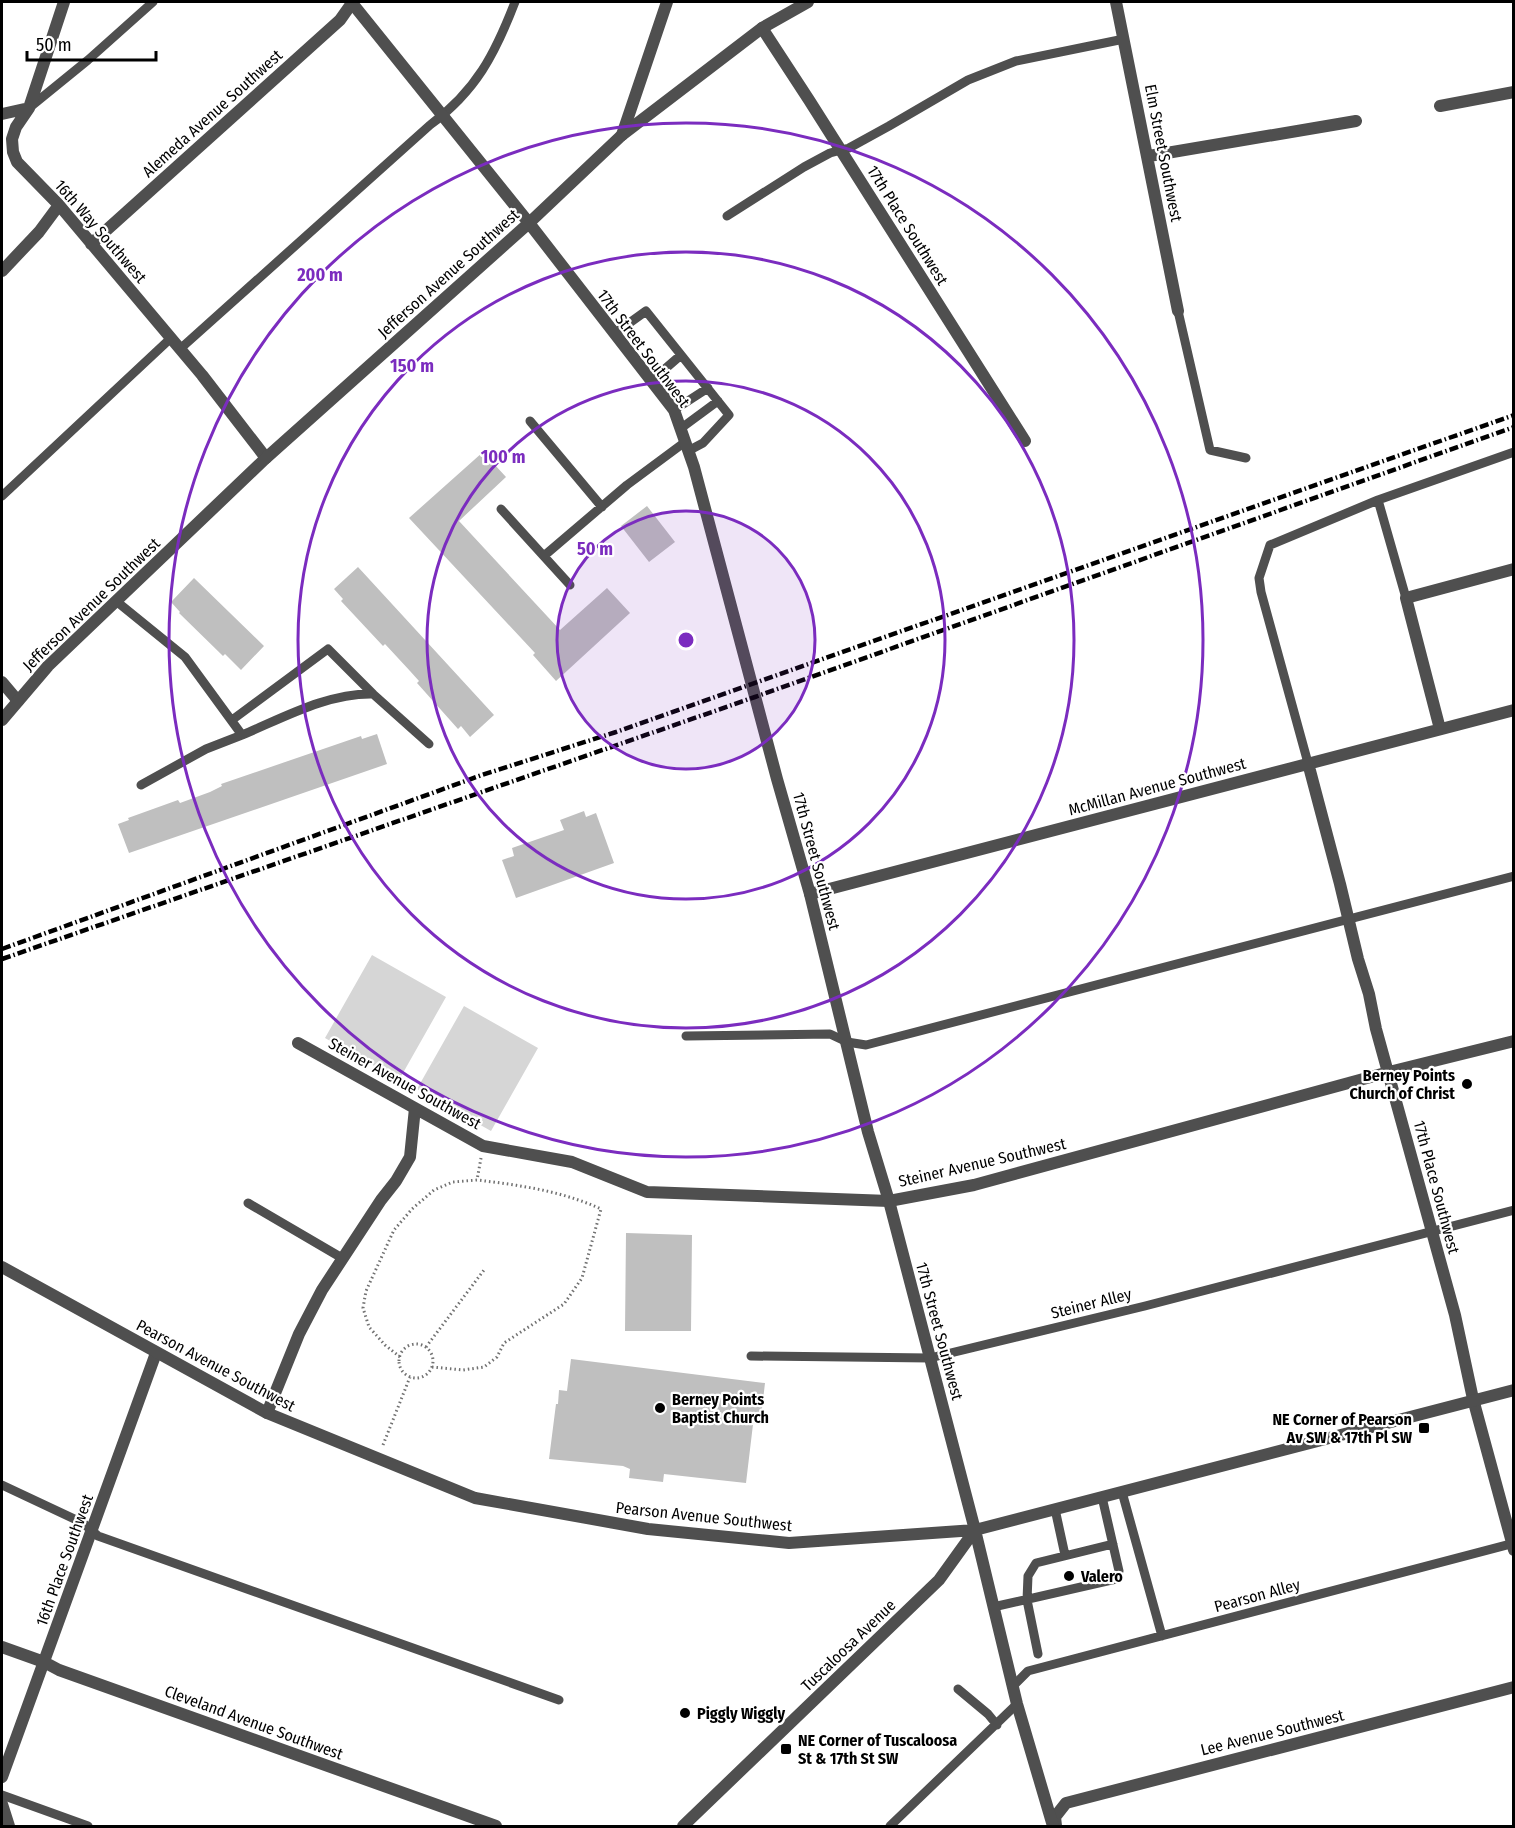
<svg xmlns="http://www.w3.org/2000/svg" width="1515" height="1828" viewBox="0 0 1515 1828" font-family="'Fira Sans Condensed',sans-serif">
<rect width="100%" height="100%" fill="#fff"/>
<path fill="#d6d6d6" d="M 372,955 L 446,997 L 399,1080 L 325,1038 Z
M 464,1006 L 538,1048 L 491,1131 L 417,1089 Z"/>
<path fill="#bfbfbf" d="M 483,452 L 506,477 L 459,521 L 560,630 L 607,588 L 630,613 L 556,681 L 533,655 L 535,653 L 409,518 Z
M 647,506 L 675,542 L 649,562 L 621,526 Z
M 358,567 L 494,715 L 470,737 L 461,726 L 458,729 L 417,683 L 419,681 L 410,671 L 385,644 L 383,646 L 341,601 L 343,599 L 334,589 Z
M 194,578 L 264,646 L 241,670 L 225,654 L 223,656 L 179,613 L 180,612 L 171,602 Z
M 377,734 L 387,764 L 129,853 L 118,824 L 129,820 L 128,818 L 178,800 L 180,803 L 210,792 L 222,786 L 221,784 L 361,736 L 362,739 Z
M 584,811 L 586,817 L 596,813 L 614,863 L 516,898 L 502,860 L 514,856 L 512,848 L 564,830 L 560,820 Z
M 626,1233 L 692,1235 L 691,1331 L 625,1331 Z
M 571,1359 L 765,1383 L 761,1417 L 754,1416 L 746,1483 L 664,1474 L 663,1482 L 629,1478 L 630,1469 L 623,1466 L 549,1459 L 556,1404 L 558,1404 L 559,1390 L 567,1391 Z"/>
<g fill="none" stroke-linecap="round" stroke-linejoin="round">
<path stroke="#717171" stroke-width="3" stroke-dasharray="1.5 3" stroke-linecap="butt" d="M399 1361a17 17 0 1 1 34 0a17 17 0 1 1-34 0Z
M 426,1347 L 484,1270
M 400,1357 L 385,1345 L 369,1327 L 363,1308 L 366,1291 L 394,1230 L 412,1209 L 434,1190 L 453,1182 L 477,1180 L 481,1158
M 432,1367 L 463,1370 L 484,1367 L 497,1357 L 504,1343 L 564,1304 L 582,1278 L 601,1209 C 562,1191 519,1185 477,1180
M 383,1445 L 410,1377"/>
<path stroke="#4f4f4f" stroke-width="9" d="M 29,108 L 88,60 L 153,2
M 727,216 L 804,167 L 830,153 L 849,148 L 889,126 L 968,80 L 1016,61 L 1124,39
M 1178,311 L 1210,450 L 1246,458
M 614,334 L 646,311 L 729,415 L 703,443 L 688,451
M 180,349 L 430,125 C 476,91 495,54 515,2
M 651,381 L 681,355
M 674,410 L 708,388
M 530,421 L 602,507
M 680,429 L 718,401
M 2,496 L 171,338
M 1378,500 L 1406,598
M 501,509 L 570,585
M 545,555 L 627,485 L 685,442
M 116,601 L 185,657 L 242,735 C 283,718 327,693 373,694 L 429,744
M 232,720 L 328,649 L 373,694
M 1308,763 L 1261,592 L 1259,578 L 1270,545 L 1378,500 L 1514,452
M 141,785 L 206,749 L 242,735
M 686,1036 L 830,1034 L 847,1042 L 866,1045 L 1514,876
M 248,1203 L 342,1258
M 751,1356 L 930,1358 L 1145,1306 L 1514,1210
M 2,1485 L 83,1523 L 98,1536 L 559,1700
M 1122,1492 L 1162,1636
M 1055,1509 L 1065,1555
M 993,1607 L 1116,1579 L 1119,1571 L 1102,1497
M 1038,1654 L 1027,1600 L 1028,1576 L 1036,1563 L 1113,1544
M 1013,1686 L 1028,1671 L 1514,1543
M 958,1689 L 988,1714 L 997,1725
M 2,1795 L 88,1826
M 890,1826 L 1017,1704"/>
<path stroke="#4f4f4f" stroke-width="12" d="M 64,2 L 29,108 L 16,127 L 12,139 L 13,152 L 17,162 L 59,205 L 202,375 L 266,458
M 1116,2 L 1178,311
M 762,28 L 809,100 L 1025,441
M 1440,106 L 1514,92
M 2,114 L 29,108
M 622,135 L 667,2
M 1149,156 L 1356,121
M 91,244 L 340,20 L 352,3
M 2,271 L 39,232 L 59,205
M 2,682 L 18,701
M 1440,729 L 1406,598 L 1514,569
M 1308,763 L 1340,884 L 1358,959 L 1369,994 L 1376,1029 L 1455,1315 L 1473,1399 L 1514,1550
M 810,894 L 1514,710
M 298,1043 L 483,1146 L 572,1162 L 647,1192 L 889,1201 L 974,1185 L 1389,1072 L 1514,1041
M 267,1413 L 299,1334 L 322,1290 L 381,1200 L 396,1181 L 410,1157 L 415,1108
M 2,1647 L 44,1662 L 59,1670 L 496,1826
M 2,1777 L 156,1353
M 2,1804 L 9,1826
M 1056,1826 L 1055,1817 L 1066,1803 L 1514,1687"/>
<path stroke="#4f4f4f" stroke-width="12" d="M 353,2 L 352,3 L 529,223 L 674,410 L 694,467 L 777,779 L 810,894 L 868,1132 L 889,1201 L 975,1530 L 1017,1704 L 1053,1826
M 2,720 L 48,666 L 266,458 L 529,223 L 622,135 L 762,28 L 808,2
M 2,1267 L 267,1413 L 475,1498 L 648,1529 L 789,1543 L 975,1530 L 1514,1390
M 683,1826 L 939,1580 L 975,1530"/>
<path stroke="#000" stroke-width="4.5" stroke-dasharray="9 3 1.5 3" stroke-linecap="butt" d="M 2,949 L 482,775 L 616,732 L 1514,415
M 2,959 L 755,697 L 1514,427"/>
</g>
<circle cx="686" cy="640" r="129" fill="#7b2cbf" fill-opacity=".12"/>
<g fill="none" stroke="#7b2cbf" stroke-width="3">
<circle cx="686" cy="640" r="129"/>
<circle cx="686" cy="640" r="259"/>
<circle cx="686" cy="640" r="388"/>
<circle cx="686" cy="640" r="517"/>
</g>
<g fill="#000" stroke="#fff" stroke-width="2">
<circle cx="1467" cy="1084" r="6"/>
<circle cx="660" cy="1408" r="6"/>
<rect x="1418" y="1422" width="12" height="12" rx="3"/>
<circle cx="1069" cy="1576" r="6"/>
<circle cx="685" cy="1713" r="6"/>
<rect x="780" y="1743" width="12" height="12" rx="3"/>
</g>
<g text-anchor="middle" stroke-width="4.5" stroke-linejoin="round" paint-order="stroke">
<g font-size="16" fill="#000" stroke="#fff">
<text transform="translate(212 113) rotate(-42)" y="6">Alemeda Avenue Southwest</text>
<text transform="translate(1164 153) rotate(79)" y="6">Elm Street Southwest</text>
<text transform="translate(908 225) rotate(58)" y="6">17th Place Southwest</text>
<text transform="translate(101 231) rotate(49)" y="6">16th Way Southwest</text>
<text transform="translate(448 273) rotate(-42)" y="6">Jefferson Avenue Southwest</text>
<text transform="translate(644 348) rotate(53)" y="6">17th Street Southwest</text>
<text transform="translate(91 604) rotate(-44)" y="6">Jefferson Avenue Southwest</text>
<text transform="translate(1157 786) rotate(-15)" y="6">McMillan Avenue Southwest</text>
<text transform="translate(817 861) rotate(75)" y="6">17th Street Southwest</text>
<text transform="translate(405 1083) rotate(29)" y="6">Steiner Avenue Southwest</text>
<text transform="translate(982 1162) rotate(-13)" y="6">Steiner Avenue Southwest</text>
<text transform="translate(1437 1187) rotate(75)" y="6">17th Place Southwest</text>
<text transform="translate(1091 1303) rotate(-14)" y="6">Steiner Alley</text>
<text transform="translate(940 1331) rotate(75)" y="6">17th Street Southwest</text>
<text transform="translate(216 1365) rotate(28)" y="6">Pearson Avenue Southwest</text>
<text transform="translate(704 1516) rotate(6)" y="6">Pearson Avenue Southwest</text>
<text transform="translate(64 1560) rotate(-70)" y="6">16th Place Southwest</text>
<text transform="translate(1257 1595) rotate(-15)" y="6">Pearson Alley</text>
<text transform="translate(848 1645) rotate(-44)" y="6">Tuscaloosa Avenue</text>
<text transform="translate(254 1722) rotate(20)" y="6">Cleveland Avenue Southwest</text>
<text transform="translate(1272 1732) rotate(-14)" y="6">Lee Avenue Southwest</text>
</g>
<g font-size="16" font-weight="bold" fill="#000" stroke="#fff" text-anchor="start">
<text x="1455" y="1081" text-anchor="end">Berney Points<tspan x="1455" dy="18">Church of Christ</tspan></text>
<text x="672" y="1405">Berney Points<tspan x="672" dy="18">Baptist Church</tspan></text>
<text x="1412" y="1425" text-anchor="end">NE Corner of Pearson<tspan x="1412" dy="18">Av SW &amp; 17th Pl SW</tspan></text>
<text x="1081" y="1582">Valero</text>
<text x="697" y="1719">Piggly Wiggly</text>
<text x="798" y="1746">NE Corner of Tuscaloosa<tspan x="798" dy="18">St &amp; 17th St SW</tspan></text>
</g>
</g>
<circle cx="686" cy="640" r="9" fill="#7b2cbf" stroke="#fff" stroke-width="3"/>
<g font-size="18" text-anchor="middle" font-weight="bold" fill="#7b2cbf" stroke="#fff" stroke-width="4.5" stroke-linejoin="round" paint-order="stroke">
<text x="320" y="281">200 m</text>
<text x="412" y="372">150 m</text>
<text x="503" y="463">100 m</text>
<text x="595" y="555">50 m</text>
</g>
<rect width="1515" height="1828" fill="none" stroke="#000000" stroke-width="6"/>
<path d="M27 51v9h129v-9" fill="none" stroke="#000000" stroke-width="3"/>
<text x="36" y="51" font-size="18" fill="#000000" stroke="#ffffff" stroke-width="4.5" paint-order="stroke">50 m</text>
</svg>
